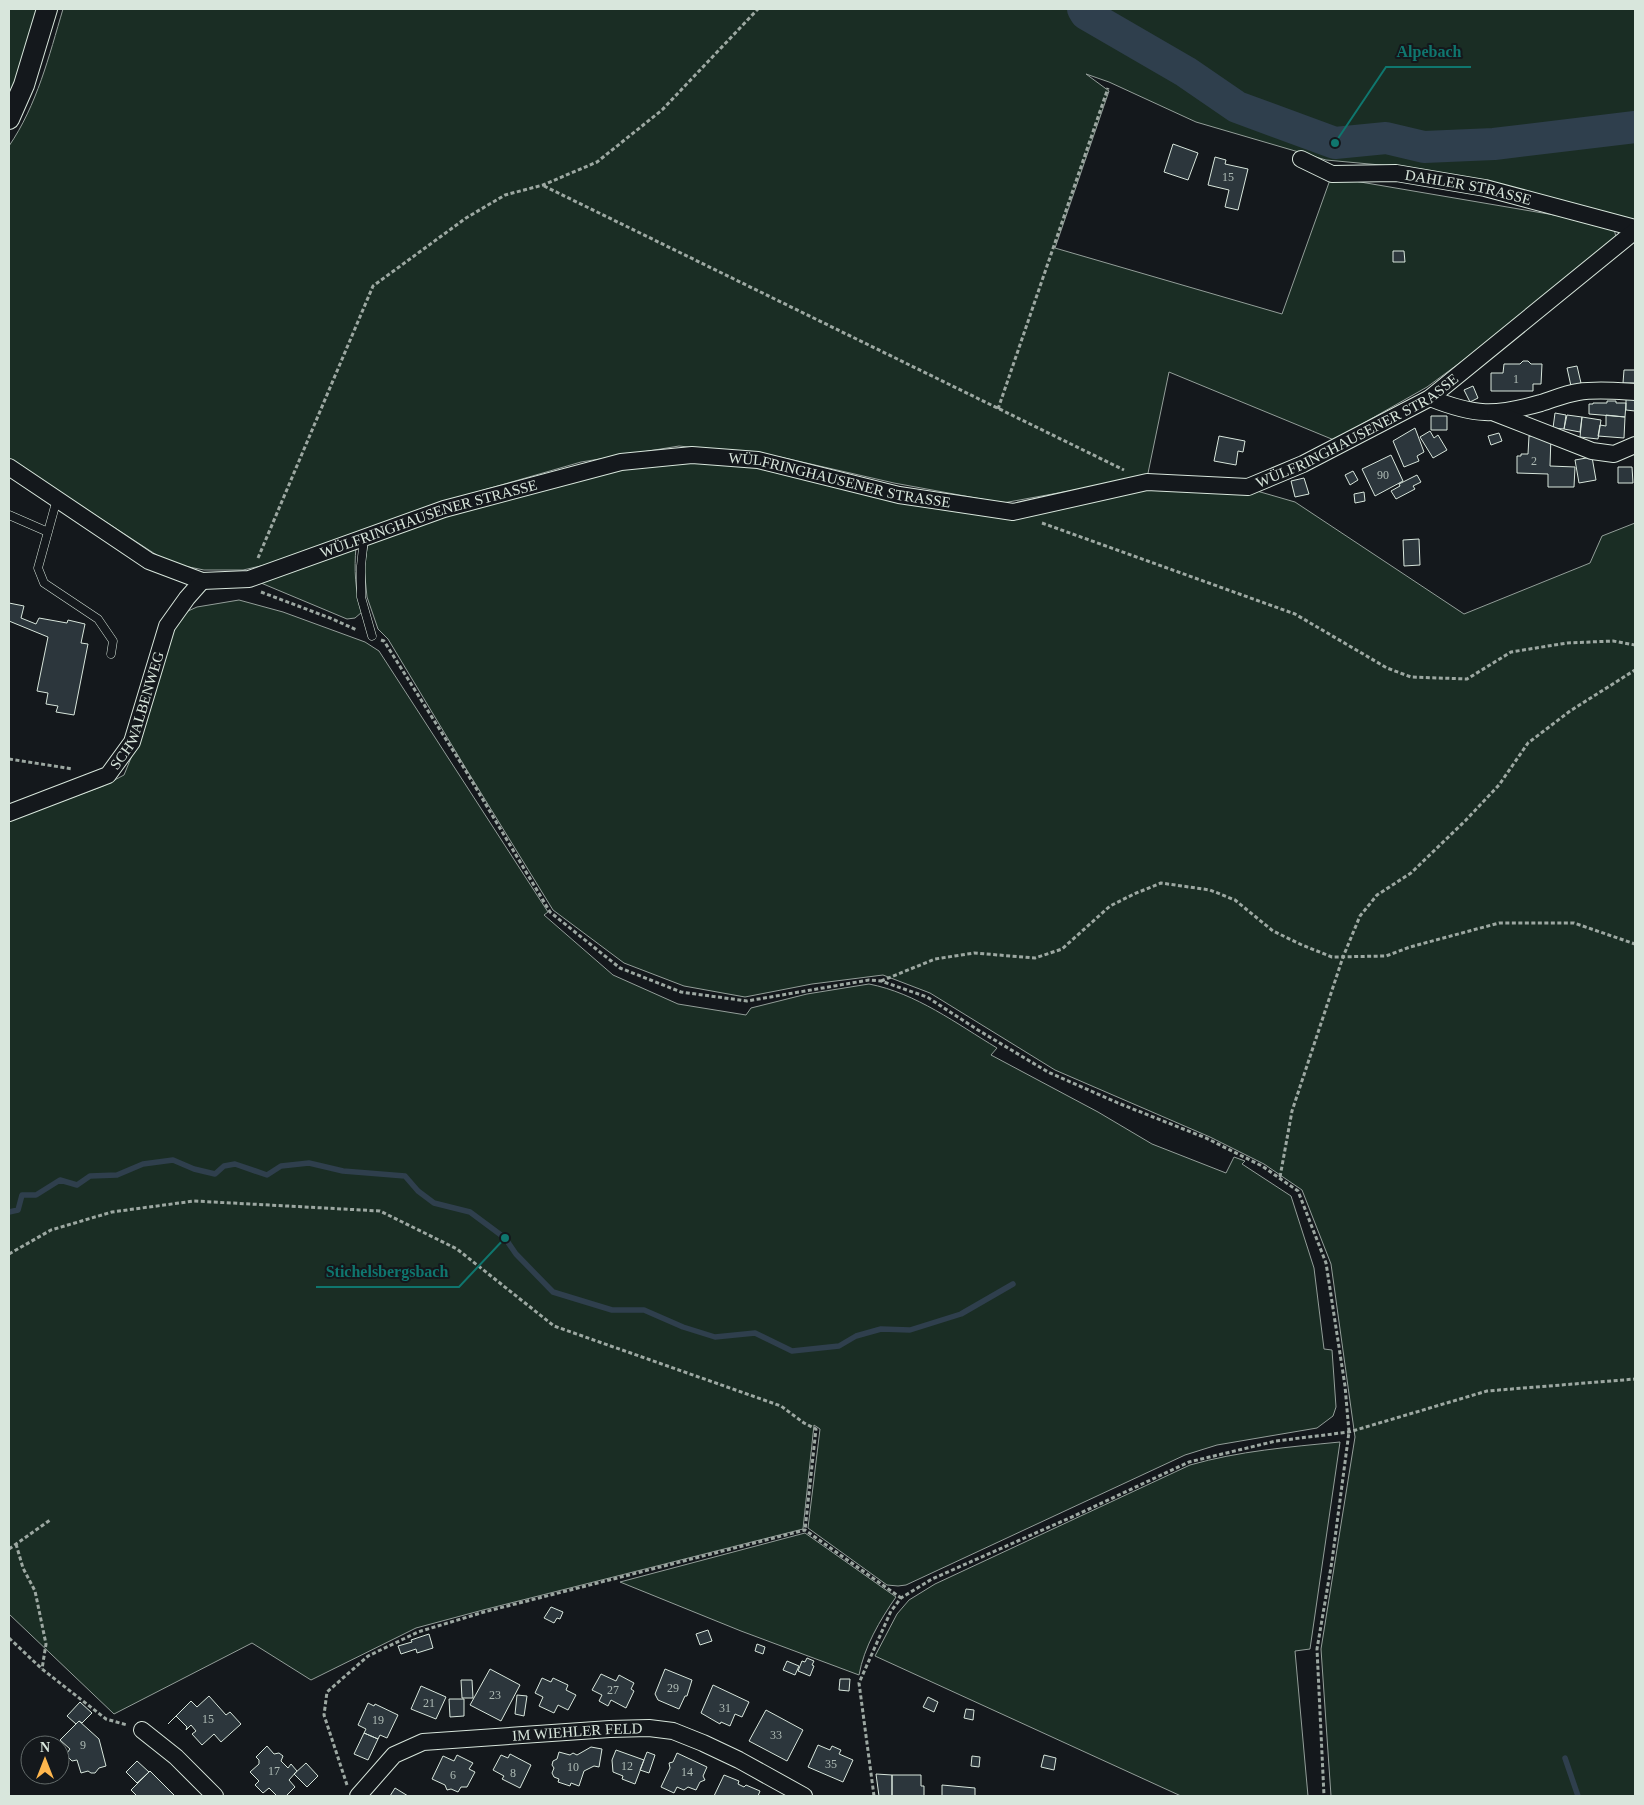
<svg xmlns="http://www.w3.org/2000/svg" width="1644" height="1805" viewBox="0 0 1644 1805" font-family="Georgia,serif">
<rect width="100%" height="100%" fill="#14181c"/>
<path fill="#1a2d24" stroke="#939e99" d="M 9,9 L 42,9 L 9,99 Z
M 63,9 L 1635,9 L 1635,221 L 1413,168 L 1326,160 L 1196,122 L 1109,82 L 1086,74 L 1109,91 L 1055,248 L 1282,314 L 1331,177 L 1613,225 L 1616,237 L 1465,359 L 1427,387 L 1334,440 L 1169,372 L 1147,478 L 1135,479 L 1003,503 L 894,483 L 780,457 L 679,446 L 581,462 L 449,500 L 278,562 L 243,570 L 204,570 L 169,563 L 9,459 L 9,146 C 37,105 49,56 63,9 Z
M 693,461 L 757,465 L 1012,516 L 1147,484 L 1250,489 L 1295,502 L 1464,614 L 1590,563 L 1602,536 L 1635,523 L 1635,1796 L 1331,1796 L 1321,1649 L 1355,1437 L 1331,1264 L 1302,1190 L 1264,1164 L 1210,1137 L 1055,1070 L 930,993 L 883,975 L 812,984 L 745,997 L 684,986 L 624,963 L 553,910 L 465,767 L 388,639 L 378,629 L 367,597 L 364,567 L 368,543 L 445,514 L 625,466 Z
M 356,547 C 354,569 355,591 362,612 L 355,618 L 347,619 L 261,583 L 267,580 Z
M 239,600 L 283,612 L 365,642 L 379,651 L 548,912 L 544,915 L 613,975 L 678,1004 L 746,1015 L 751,1008 L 807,994 L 869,984 C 916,993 957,1024 997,1048 L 991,1055 L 1098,1112 L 1152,1144 L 1226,1173 L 1234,1157 L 1245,1161 L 1242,1164 L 1291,1196 L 1314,1268 L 1324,1349 L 1332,1350 L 1336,1407 L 1333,1416 L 1317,1428 L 1217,1445 L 1185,1455 L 906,1585 L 898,1586 L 887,1585 L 808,1528 L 820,1429 L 814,1425 L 803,1529 L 483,1610 L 416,1628 L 311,1680 L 252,1643 L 114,1714 L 9,1614 L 9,821 L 103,786 L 124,775 L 137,743 L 172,629 L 188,611 L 197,607 Z
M 1340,1442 L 1310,1649 L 1295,1651 L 1308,1796 L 1181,1796 L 875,1656 L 897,1614 L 909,1600 L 935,1584 L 1190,1465 C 1239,1451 1289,1447 1340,1442 Z
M 805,1533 L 896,1597 C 880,1620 864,1647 859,1675 L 741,1631 L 620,1582 Z"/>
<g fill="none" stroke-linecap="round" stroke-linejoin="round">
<path stroke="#2f3f4d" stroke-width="5.5" d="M 9,1212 L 18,1210 L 22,1195 L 36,1195 L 60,1180 L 77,1185 L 90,1176 L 117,1175 L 143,1164 L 173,1160 L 194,1169 L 215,1174 L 224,1166 L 235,1164 L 267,1175 L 281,1166 L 309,1163 L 343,1171 L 405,1176 L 418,1191 L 434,1203 L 470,1212 L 505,1238 L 516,1254 L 553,1292 L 612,1310 L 644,1310 L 683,1327 L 715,1337 L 755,1333 L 792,1351 L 839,1346 L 856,1336 L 881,1329 L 910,1330 L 961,1314 L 1013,1284
M 1565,1758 L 1578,1796"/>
<path stroke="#2f3f4d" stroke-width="32" d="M 1083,9 L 1086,14 L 1186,72 L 1237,107 L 1335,143 L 1386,138 L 1424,147 L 1494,144 L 1635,127"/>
</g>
<path fill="#2c363c" stroke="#d8e6dc" d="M 1173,144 L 1198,153 L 1188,180 L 1164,172 Z
M 1215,157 L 1226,160 L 1225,164 L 1248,169 L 1238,210 L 1225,207 L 1229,190 L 1208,185 Z
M 1393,251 L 1404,251 L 1405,262 L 1393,262 Z
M 1523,361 L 1528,361 L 1531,364 L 1542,364 L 1541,384 L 1533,384 L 1533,391 L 1491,391 L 1491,373 L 1503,373 L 1504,364 L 1520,364 Z
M 1577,366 L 1581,383 L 1571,386 L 1567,368 Z
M 1624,370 L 1635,370 L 1635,383 L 1623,383 Z
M 1473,386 L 1478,398 L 1470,402 L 1464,390 Z
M 1626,396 L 1635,397 L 1635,411 L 1626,410 Z
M 1607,401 L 1616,401 L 1616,403 L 1626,403 L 1625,417 L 1589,414 L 1589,404 L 1593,404 L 1593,403 L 1607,403 Z
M 1555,413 L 1566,415 L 1564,429 L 1553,428 Z
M 1567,415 L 1582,417 L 1580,432 L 1564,429 Z
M 1606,415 L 1625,417 L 1624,438 L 1598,436 L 1600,425 L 1606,426 Z
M 1431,416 L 1447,416 L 1447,430 L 1431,430 Z
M 1582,417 L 1601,420 L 1598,439 L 1580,437 Z
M 1415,428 L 1424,452 L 1417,456 L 1419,461 L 1404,467 L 1393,441 Z
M 1430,431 L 1434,438 L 1438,435 L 1447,450 L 1433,458 L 1420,437 Z
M 1499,433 L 1502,441 L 1491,445 L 1488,436 Z
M 1219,436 L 1245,441 L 1243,452 L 1238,451 L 1236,465 L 1214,461 Z
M 1529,436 L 1551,436 L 1550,466 L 1575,467 L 1574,487 L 1548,487 L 1548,474 L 1517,473 L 1517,456 L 1521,456 L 1521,454 L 1528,454 Z
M 1391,455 L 1403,481 L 1375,496 L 1362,469 Z
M 1592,457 L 1596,480 L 1579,483 L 1575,460 Z
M 1618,467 L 1632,467 L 1633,483 L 1618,483 Z
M 1353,471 L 1358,480 L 1350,485 L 1345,475 Z
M 1417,475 L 1421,482 L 1413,486 L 1415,489 L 1396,499 L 1391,491 L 1400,486 L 1399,484 Z
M 1304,478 L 1309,494 L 1295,497 L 1291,481 Z
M 1364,492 L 1365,501 L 1355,503 L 1354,494 Z
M 1419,539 L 1420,565 L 1404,566 L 1403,540 Z
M 9,603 L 24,606 L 21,618 L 36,624 L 39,618 L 67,623 L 68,620 L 85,624 L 81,643 L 88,644 L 74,715 L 56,712 L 58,706 L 46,704 L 48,693 L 37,691 L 48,637 L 9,621 Z
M 551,1607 L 563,1612 L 560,1619 L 557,1618 L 554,1623 L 544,1618 Z
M 708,1630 L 712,1641 L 700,1645 L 696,1634 Z
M 429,1634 L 433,1648 L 417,1653 L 416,1649 L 401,1654 L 398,1646 L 412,1642 L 411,1640 Z
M 757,1644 L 765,1647 L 763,1654 L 755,1651 Z
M 807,1658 L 814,1661 L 812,1665 L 814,1666 L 810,1676 L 798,1671 L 802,1661 L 805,1662 Z
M 787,1661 L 799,1666 L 795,1675 L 783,1670 Z
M 490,1669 L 520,1685 L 501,1721 L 470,1705 Z
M 665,1669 L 692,1680 L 687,1696 L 685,1696 L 679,1709 L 658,1700 L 655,1694 Z
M 601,1674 L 616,1681 L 619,1675 L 634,1683 L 631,1689 L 634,1691 L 626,1708 L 611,1700 L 608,1706 L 599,1701 L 602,1695 L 592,1690 Z
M 542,1678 L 551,1682 L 553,1678 L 568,1685 L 566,1690 L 576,1695 L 568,1710 L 558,1705 L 554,1713 L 539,1706 L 543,1697 L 535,1693 Z
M 840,1679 L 850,1679 L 849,1691 L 839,1690 Z
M 461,1680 L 472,1680 L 473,1698 L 462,1698 Z
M 713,1685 L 749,1702 L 742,1717 L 735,1714 L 730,1726 L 721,1722 L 720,1724 L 701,1713 Z
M 421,1686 L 446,1697 L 436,1719 L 411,1709 Z
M 517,1695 L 527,1696 L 524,1716 L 515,1714 Z
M 209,1696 L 226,1715 L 230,1712 L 241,1724 L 221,1742 L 214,1734 L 202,1745 L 192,1734 L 196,1731 L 191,1725 L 186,1730 L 187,1727 L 176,1716 L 168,1724 L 191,1701 L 197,1707 Z
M 928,1697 L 938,1702 L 934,1712 L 923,1707 Z
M 449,1699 L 464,1699 L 464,1716 L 450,1717 Z
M 80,1702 L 92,1713 L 82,1723 L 79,1721 L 76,1724 L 67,1716 Z
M 368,1703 L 374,1706 L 375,1704 L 398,1715 L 387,1738 L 380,1735 L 378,1739 L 364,1733 L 366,1729 L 358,1725 Z
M 966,1709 L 974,1710 L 973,1720 L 964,1718 Z
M 766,1710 L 803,1730 L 787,1761 L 749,1741 Z
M 79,1721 L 99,1739 L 106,1766 L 99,1768 L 95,1773 L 91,1773 L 88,1771 L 81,1773 L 77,1760 L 72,1761 L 68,1757 L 67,1753 L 70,1749 L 60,1740 Z
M 364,1733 L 378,1739 L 368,1760 L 354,1754 Z
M 818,1745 L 830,1750 L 832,1746 L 841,1750 L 839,1754 L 853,1760 L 843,1782 L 808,1767 Z
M 267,1746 L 274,1754 L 279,1753 L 283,1756 L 281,1761 L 288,1768 L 291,1764 L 297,1771 L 289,1780 L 295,1787 L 286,1796 L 277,1796 L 269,1788 L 263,1793 L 255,1785 L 259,1781 L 250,1772 L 259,1764 L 259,1760 L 256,1757 Z
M 591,1747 L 602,1749 L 599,1767 L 594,1766 L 584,1771 L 579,1786 L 571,1783 L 570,1786 L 558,1782 L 559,1779 L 554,1777 L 552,1773 L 554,1768 L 552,1765 L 553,1761 L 557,1759 L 559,1752 L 570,1755 L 573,1753 L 577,1755 Z
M 616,1750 L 644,1760 L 635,1784 L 622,1779 L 623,1776 L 613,1772 L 612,1760 Z
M 647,1752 L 655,1755 L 649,1773 L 640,1770 Z
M 677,1753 L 707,1767 L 703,1776 L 705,1780 L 700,1782 L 696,1790 L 688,1787 L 684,1790 L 677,1787 L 674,1793 L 661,1787 L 670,1768 L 669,1763 L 673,1762 Z
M 510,1754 L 531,1765 L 520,1788 L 502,1779 L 504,1776 L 493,1770 L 501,1755 L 508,1758 Z
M 457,1755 L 473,1763 L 469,1769 L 475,1772 L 467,1787 L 461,1787 L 458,1792 L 451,1789 L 447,1790 L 445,1785 L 432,1779 L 443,1756 L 454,1761 Z
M 1044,1755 L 1056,1758 L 1054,1770 L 1041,1767 Z
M 972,1756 L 980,1757 L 979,1767 L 971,1766 Z
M 137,1761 L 149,1772 L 137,1783 L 126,1772 Z
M 306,1763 L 318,1776 L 307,1787 L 294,1774 Z
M 150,1771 L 174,1795 L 173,1796 L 137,1796 L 131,1790 Z
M 876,1774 L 892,1775 L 892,1796 L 879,1796 Z
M 724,1775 L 739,1781 L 738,1784 L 744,1787 L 746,1785 L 760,1791 L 758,1796 L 714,1796 Z
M 892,1775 L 921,1775 L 921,1786 L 924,1786 L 924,1796 L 892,1796 Z
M 942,1785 L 975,1788 L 975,1796 L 942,1796 Z
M 395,1788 L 408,1796 L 390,1796 Z"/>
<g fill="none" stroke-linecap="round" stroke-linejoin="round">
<defs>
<path id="service" d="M 57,499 L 38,568 L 44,583 L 98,619 L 113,641 L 111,654
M 9,515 L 48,532
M 364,538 L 361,566 L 361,597 L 372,636"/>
<g id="minor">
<path id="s1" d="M 1301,159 L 1332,174 L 1396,173 L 1485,188 L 1635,228"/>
<path d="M 1430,398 C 1475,416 1495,416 1541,403 C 1554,399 1565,394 1578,392 C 1597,389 1617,391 1635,392"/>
<path d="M 1495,413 L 1592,451 L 1614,454 L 1635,445"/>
<path id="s2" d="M 9,467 L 149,561 L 202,581 L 249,579 L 444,509 L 621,462 L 692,455 L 758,460 L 899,495 L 1013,512 L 1147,482 L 1248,487 L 1303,464 L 1430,398 L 1635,231"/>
<path id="s3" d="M 9,813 L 108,775 L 132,742 L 167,626 L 187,598 L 202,581"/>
<path d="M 142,1730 L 176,1757 L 215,1796"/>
<path id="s4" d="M 358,1796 L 394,1755 L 423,1742 L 610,1729 L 649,1728 L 673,1731 L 703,1743 L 739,1760 L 804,1796"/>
</g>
<path id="tertiary" d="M 9,119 L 24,85 L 47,9"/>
</defs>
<use href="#service" stroke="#d8e6dc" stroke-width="9"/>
<use href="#minor" stroke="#d8e6dc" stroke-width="18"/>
<use href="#tertiary" stroke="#d8e6dc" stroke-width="22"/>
<path stroke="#9da8a2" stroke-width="3" stroke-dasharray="4 2.5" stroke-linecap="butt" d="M 544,186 L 1124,470
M 998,409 L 1108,88
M 1042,523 L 1295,614 L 1387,668 L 1411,677 L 1467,679 L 1511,652 L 1567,643 L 1613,641 L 1635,645
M 258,558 L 373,286 L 466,218 L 505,195 L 543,185 L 597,162 L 662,110 L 758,9
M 261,592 L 330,618 L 357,630
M 381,640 L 384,641 L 464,768 L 550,912 L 620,968 L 681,992 L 747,1001 L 869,980 L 881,981 L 927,997 L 978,1030 L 1048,1072 L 1118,1103 L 1206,1138 L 1262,1166 L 1298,1191 L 1326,1263 L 1345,1386 L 1349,1432 L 1332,1561 L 1317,1649 L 1324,1796
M 9,759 L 73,769
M 881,981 L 935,959 L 974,953 L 1035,958 L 1062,949 L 1110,906 L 1134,894 L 1161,883 L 1210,890 L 1235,900 L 1273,931 L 1302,945 L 1332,957 L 1386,956 L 1410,947 L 1499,923 L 1574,923 L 1635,944
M 1280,1177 L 1292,1111 L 1343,957 L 1360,916 L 1377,895 L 1411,873 L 1465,821 L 1499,785 L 1528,743 L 1570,711 L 1635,670
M 9,1254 L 51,1230 L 112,1212 L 194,1201 L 380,1211 L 457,1249 L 554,1326 L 781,1406 L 804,1423 L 816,1429 L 805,1530
M 16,1544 L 23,1568 L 35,1591 L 46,1644 L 42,1669
M 9,1549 L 50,1520
M 9,1638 L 42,1669 L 106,1719 L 127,1725
M 347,1785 L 324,1715 L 327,1692 L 368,1656 L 418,1632 L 484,1612 L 805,1530 L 901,1598
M 874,1796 L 859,1683 L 891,1611 L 901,1598 L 932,1579 L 1074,1516 L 1189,1462 L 1276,1441 L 1349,1432 L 1487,1391 L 1635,1379"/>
<use href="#service" stroke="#14181c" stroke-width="8"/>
<use href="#minor" stroke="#14181c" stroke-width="16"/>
<use href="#tertiary" stroke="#14181c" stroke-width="20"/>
</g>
<g text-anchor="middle" stroke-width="4" stroke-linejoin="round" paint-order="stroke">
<g font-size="12" fill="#adbab4">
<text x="1228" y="181">15</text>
<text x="1516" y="383">1</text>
<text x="1534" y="465">2</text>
<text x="1383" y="479">90</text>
<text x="673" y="1692">29</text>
<text x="613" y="1694">27</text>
<text x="495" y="1699">23</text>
<text x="429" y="1707">21</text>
<text x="725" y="1712">31</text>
<text x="208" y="1723">15</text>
<text x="378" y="1724">19</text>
<text x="776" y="1739">33</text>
<text x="83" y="1749">9</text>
<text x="831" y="1768">35</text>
<text x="627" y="1770">12</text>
<text x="573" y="1771">10</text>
<text x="274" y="1775">17</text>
<text x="687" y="1776">14</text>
<text x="513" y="1777">8</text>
<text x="453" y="1779">6</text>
</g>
<g font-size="15" fill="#d8e6dc" stroke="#14181c">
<text dy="5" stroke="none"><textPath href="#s1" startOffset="172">DAHLER STRASSE</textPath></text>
<text dy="5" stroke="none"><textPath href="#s2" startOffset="1422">WÜLFRINGHAUSENER STRASSE</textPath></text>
<text dy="5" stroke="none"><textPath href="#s2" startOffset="884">WÜLFRINGHAUSENER STRASSE</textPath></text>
<text dy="5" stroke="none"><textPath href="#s2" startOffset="462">WÜLFRINGHAUSENER STRASSE</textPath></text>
<text dy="5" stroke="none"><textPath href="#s3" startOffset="178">SCHWALBENWEG</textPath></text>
<text dy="5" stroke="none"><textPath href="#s4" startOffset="241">IM WIEHLER FELD</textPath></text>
</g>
</g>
<path fill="none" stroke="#0f766e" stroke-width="2" d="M1335 143L1386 67H1471M505 1238L459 1287H316"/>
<g fill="#0f766e" stroke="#14181c" stroke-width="2">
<circle cx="1335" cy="143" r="5"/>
<circle cx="505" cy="1238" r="5"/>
</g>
<g font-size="16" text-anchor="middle" font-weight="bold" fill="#0f766e" stroke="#14181c" stroke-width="4" stroke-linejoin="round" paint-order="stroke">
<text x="1429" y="57">Alpebach</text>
<text x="387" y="1277">Stichelsbergsbach</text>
</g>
<rect width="1644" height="1805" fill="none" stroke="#d8e6dc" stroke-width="20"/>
<g transform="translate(45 1760)"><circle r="24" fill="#14181c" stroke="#626a69"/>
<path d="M0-4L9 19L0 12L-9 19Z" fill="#ffb74d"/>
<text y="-8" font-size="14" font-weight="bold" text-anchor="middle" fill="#d8e6dc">N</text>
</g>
</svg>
